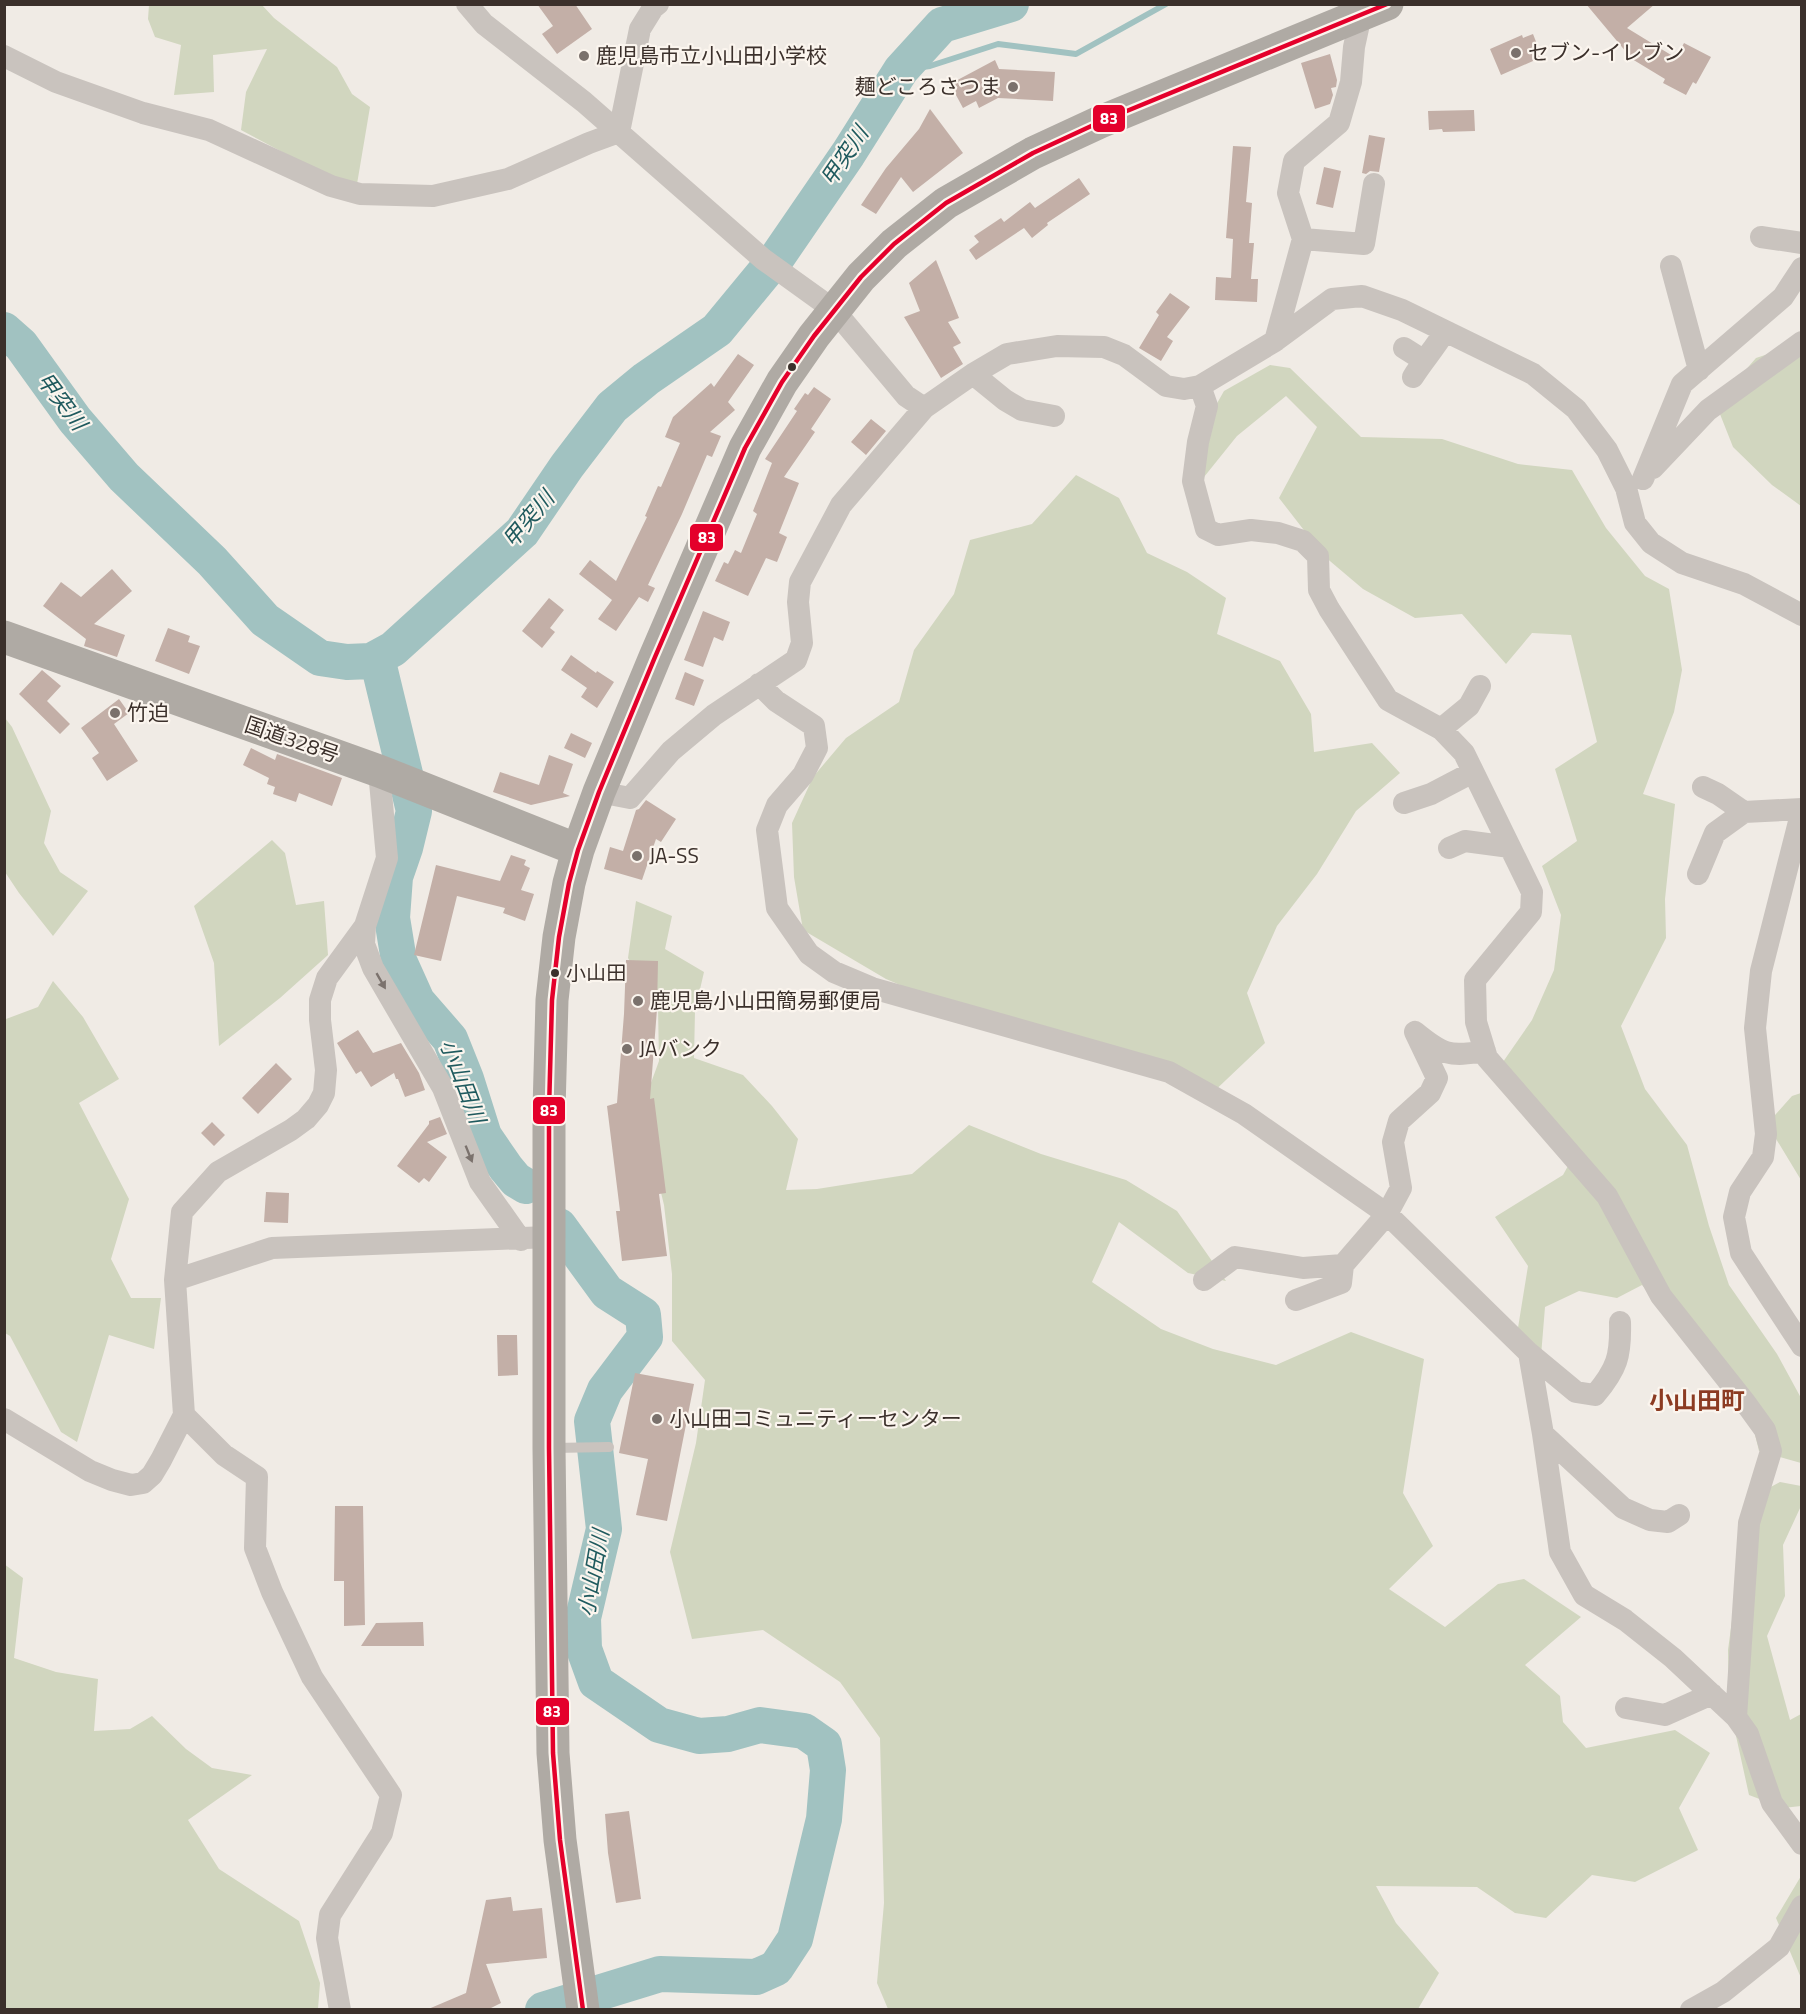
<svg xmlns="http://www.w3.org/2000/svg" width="1806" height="2014" viewBox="0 0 1806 2014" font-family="'Titillium Web','Noto Sans JP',sans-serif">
<rect width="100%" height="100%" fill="#f0ebe5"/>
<path fill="#d1d6bf" d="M 149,5 L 262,5 L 274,18 L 337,67 L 352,94 L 370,107 L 357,184 L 322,173 L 241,130 L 246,92 L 267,49 L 213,55 L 214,92 L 174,95 L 181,45 L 155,37 L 148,19 Z
M 1801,343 L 1801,506 L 1772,485 L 1733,447 L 1716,404 L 1756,358 Z
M 1270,365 L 1290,368 L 1361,437 L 1442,439 L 1518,464 L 1572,470 L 1606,528 L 1645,576 L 1669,589 L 1682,670 L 1674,712 L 1643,794 L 1675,804 L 1665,899 L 1666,938 L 1621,1026 L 1645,1089 L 1687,1145 L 1709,1226 L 1729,1285 L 1777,1354 L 1801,1398 L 1801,1463 L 1759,1451 L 1750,1414 L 1642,1285 L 1617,1298 L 1579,1291 L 1545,1307 L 1540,1368 L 1517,1334 L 1528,1266 L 1495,1217 L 1563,1175 L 1574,1155 L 1496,1072 L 1532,1020 L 1554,970 L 1561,915 L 1542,866 L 1577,841 L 1555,769 L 1597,742 L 1571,635 L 1532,633 L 1506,664 L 1462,614 L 1415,618 L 1363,589 L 1324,556 L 1279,498 L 1317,427 L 1286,396 L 1237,436 L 1204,477 L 1207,421 L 1224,391 Z
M 1076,475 L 1119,498 L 1147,553 L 1187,572 L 1226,598 L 1217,634 L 1280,661 L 1311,714 L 1314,752 L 1372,743 L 1400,773 L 1356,811 L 1317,874 L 1277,926 L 1247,993 L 1265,1043 L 1207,1098 L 1086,1045 L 950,1006 L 886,979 L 803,930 L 794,877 L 792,823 L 813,777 L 846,738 L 899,702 L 914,650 L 954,594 L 970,540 L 1032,524 Z
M 5,718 L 12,727 L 51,811 L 44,843 L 60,872 L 88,891 L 53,936 L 19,893 L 5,872 Z
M 272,840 L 285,853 L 296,905 L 324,901 L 328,955 L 280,998 L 219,1046 L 214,963 L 194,906 Z
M 636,901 L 672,916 L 665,949 L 704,972 L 695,1011 L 694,1058 L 743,1075 L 772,1106 L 798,1139 L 786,1190 L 817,1189 L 912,1174 L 969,1125 L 1041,1154 L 1126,1180 L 1177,1211 L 1226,1281 L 1188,1273 L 1119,1222 L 1092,1282 L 1161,1329 L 1213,1349 L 1276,1365 L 1351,1332 L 1424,1359 L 1403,1493 L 1433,1546 L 1389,1589 L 1445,1627 L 1498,1584 L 1524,1579 L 1581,1617 L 1525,1665 L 1560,1696 L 1563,1722 L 1586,1748 L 1675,1730 L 1710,1753 L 1679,1808 L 1698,1850 L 1635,1882 L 1592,1875 L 1546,1918 L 1515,1913 L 1477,1887 L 1376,1886 L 1396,1923 L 1439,1973 L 1418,2009 L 888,2009 L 877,1983 L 884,1903 L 880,1738 L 840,1682 L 763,1630 L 692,1639 L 670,1552 L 696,1443 L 705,1380 L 672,1341 L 672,1274 L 664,1205 L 641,1110 L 659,1061 L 658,1008 L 628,958 Z
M 53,981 L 83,1017 L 119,1079 L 79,1103 L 129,1199 L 111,1259 L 131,1298 L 161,1298 L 154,1349 L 109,1335 L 77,1442 L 61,1432 L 10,1336 L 5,1333 L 5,1010 L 6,1019 L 38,1007 Z
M 1801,1093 L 1801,1180 L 1767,1124 L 1792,1096 Z
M 1780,1482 L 1801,1486 L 1801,1506 L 1783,1545 L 1785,1596 L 1767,1636 L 1790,1720 L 1801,1714 L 1801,1806 L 1783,1808 L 1749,1795 L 1729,1704 L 1728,1650 L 1739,1568 L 1754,1496 Z
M 4,1564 L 23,1578 L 14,1658 L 56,1672 L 98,1679 L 94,1731 L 130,1729 L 152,1716 L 186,1749 L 212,1768 L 252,1775 L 188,1820 L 219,1869 L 299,1921 L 320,1983 L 318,2009 L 5,2009 Z
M 1801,1876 L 1801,1978 L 1776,1918 Z"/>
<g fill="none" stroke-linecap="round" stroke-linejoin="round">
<path stroke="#a1c2c1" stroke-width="6" d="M 901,70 L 930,66 L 998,44 L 1076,54 L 1166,4"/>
<path stroke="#a1c2c1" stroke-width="36" d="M 4,330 L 21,345 L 75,420 L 124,477 L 212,561 L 265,620 L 320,658 L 347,662 L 371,661 L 393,649 L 522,532 L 567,466 L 612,407 L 646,379 L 717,330 L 778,256 L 848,154 L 901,70 L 942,25 L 1011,4
M 377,658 L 414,811 L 405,848 L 395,877 L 392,918 L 399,961 L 417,1001 L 450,1039 L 466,1079 L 484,1136 L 506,1168 L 516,1180 L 526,1186
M 543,2010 L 660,1974 L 756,1977 L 776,1968 L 795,1939 L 824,1819 L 828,1770 L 824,1745 L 804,1731 L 760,1725 L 728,1734 L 699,1736 L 659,1725 L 596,1682 L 584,1649 L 583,1618 L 604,1529 L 592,1421 L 605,1390 L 645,1337 L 643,1315 L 607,1292 L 559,1226"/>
</g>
<path fill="#c3afa7" d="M 537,4 L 575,4 L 592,29 L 557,54 L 542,34 L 553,26 Z
M 1586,4 L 1655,4 L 1627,28 L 1676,58 L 1684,43 L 1711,57 L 1696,84 L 1693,82 L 1686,95 L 1663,83 L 1665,79 L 1632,59 Z
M 1533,34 L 1542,57 L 1501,75 L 1490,49 L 1522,35 L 1523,38 Z
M 1330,54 L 1337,80 L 1336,87 L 1331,88 L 1333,95 L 1330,104 L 1315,109 L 1301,63 Z
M 995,60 L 999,69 L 1055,72 L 1053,101 L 998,98 L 979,108 L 976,101 L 963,108 L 950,84 Z
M 930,109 L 963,153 L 913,192 L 901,177 L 876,214 L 861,205 L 886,168 L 919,129 Z
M 1474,110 L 1475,131 L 1443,132 L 1442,129 L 1429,130 L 1428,111 Z
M 1369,135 L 1385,138 L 1379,172 L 1370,171 L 1366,174 L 1362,173 Z
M 1233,146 L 1251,147 L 1246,202 L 1252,203 L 1249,243 L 1254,243 L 1251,279 L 1258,279 L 1257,302 L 1215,300 L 1216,277 L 1231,278 L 1233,239 L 1226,238 Z
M 1324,167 L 1341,171 L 1333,208 L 1316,204 Z
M 1079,178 L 1090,194 L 1047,223 L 1048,225 L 1032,238 L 1024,228 L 976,260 L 969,250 L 979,242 L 974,236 L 1001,218 L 1004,222 L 1030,202 L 1035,208 Z
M 936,260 L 959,318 L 948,322 L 961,343 L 953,347 L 963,364 L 941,378 L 904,317 L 920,311 L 909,283 Z
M 1170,293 L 1190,307 L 1167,337 L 1173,341 L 1161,361 L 1139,348 L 1159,315 L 1156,312 Z
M 738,354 L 754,365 L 728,402 L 735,410 L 710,432 L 721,436 L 712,457 L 707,455 L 682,514 L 648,585 L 655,588 L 648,602 L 639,597 L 616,631 L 598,619 L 612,600 L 579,574 L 590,560 L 616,581 L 647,517 L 645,516 L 658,486 L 661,487 L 680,443 L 665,437 L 673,417 L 711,383 L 714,387 Z
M 814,387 L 831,399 L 811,429 L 815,432 L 784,477 L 799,483 L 779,533 L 787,537 L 777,562 L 766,558 L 748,596 L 715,581 L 724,562 L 728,564 L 735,550 L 741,553 L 757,514 L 753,511 L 772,463 L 765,459 L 797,411 L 794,409 L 805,393 L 808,395 Z
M 871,419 L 886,431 L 866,455 L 851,442 Z
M 112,569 L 132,591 L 94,624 L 125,635 L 117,657 L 84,646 L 86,639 L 43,606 L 61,582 L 81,597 Z
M 549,598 L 564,610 L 550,628 L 555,632 L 542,648 L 522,631 Z
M 703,611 L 730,622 L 723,641 L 714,637 L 703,667 L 684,660 Z
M 168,628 L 190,636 L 188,642 L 200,646 L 189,674 L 155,661 Z
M 571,655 L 596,673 L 597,671 L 614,682 L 597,708 L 581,697 L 587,688 L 561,670 Z
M 42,670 L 61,686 L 47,701 L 70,724 L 60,734 L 19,694 Z
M 685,672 L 704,680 L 694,706 L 675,699 Z
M 119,699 L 129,713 L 114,724 L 138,761 L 107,781 L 92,758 L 99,753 L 81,728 Z
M 571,733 L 592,743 L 585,758 L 564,748 Z
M 251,748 L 275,760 L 277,754 L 342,778 L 332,806 L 299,793 L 296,802 L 273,794 L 275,787 L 267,784 L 269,778 L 243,765 Z
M 549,755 L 573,764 L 563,793 L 570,796 L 531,805 L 493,792 L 500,772 L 539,785 Z
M 646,800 L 676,819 L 661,842 L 656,839 L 642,880 L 604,869 L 610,847 L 623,851 L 636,810 L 639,809 Z
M 511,855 L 526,860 L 524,865 L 530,868 L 521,890 L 534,894 L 525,921 L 503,913 L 505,908 L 457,896 L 441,961 L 414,955 L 436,865 L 500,881 Z
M 626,960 L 658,961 L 657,1009 L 650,1099 L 654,1098 L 666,1193 L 659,1194 L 667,1256 L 622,1261 L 616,1211 L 620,1211 L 607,1106 L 617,1103 L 624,1014 Z
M 358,1030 L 373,1053 L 401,1043 L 419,1073 L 425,1090 L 405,1097 L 398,1079 L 396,1079 L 394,1073 L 371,1087 L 361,1071 L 356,1074 L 337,1043 Z
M 276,1063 L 292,1079 L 258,1114 L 242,1098 Z
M 440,1117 L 447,1134 L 427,1142 L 447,1157 L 429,1182 L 424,1178 L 419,1183 L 397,1166 L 429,1124 L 429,1121 Z
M 212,1122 L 225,1135 L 214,1146 L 201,1133 Z
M 266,1192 L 289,1193 L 288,1223 L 264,1222 Z
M 497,1335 L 517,1335 L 518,1375 L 498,1376 Z
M 635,1373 L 694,1384 L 667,1521 L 636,1515 L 648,1459 L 619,1453 Z
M 335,1506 L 363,1506 L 365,1625 L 344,1626 L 344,1581 L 334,1581 Z
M 423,1622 L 424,1646 L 361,1646 L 376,1623 Z
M 629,1811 L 641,1899 L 616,1903 L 608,1853 L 605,1814 Z
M 511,1897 L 513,1911 L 542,1908 L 547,1958 L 486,1964 L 501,2003 L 487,2010 L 426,2010 L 466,1993 L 486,1900 Z"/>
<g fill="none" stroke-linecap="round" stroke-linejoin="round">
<path stroke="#c9c3be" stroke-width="10" d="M 553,1448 L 609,1447"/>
<path stroke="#c9c3be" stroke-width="22" d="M 467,4 L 484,24 L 584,102 L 763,259 L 834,310 L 906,396 L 924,408
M 4,56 L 56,82 L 143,113 L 209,130 L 331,186 L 360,194 L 433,196 L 508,179 L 589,143 L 619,132
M 619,132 L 640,29 L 653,8 L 658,4
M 1761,237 L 1802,243
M 1303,239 L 1364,244 L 1374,184
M 1671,266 L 1699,370
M 1275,341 L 1303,239 L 1288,193 L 1294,161 L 1339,123 L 1351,82 L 1354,47 L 1361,15
M 1404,348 L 1423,360
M 973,374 L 1005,400 L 1022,410 L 1054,416
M 1413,377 C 1423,361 1435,348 1445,331
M 1200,386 L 1207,406 L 1198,442 L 1193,481 L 1206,529 L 1218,535 L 1251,530 L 1278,533 L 1303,541 L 1318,556 L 1319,590 L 1329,609 L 1388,700 L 1441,729 L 1464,753 L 1532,892 L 1531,912 L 1475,980 L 1476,1022 L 1487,1058 L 1607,1196 L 1661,1296 L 1744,1401 L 1765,1430 L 1771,1451 L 1749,1523 L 1736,1717
M 1653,468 L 1708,410 L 1802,342
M 1643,479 L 1682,384 L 1783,297 L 1802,268
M 759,684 L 776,701 L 814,726 L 817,748 L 803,775 L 777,805 L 767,830 L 777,908 L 809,954 L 834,972 L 872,988 L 1169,1072 L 1244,1114 L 1387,1214 L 1529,1353 L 1543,1434 L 1560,1552 L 1584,1595 L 1625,1620 L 1673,1658 L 1736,1717 L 1748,1734 L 1772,1803 L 1802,1844
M 1441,729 L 1469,706 L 1480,686
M 1703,787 L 1718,794 L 1744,812
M 599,792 L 630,798 L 671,751 L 714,715 L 796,660 L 802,643 L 798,602 L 800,582 L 841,505 L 924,408 L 973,374 L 1007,354 L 1057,346 L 1104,347 L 1124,355 L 1166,386 L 1184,389 L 1200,386 L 1275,341 L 1332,299 L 1362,296 L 1402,310 L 1533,374 L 1576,409 L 1607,450 L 1626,488 L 1635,523 L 1651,543 L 1682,563 L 1744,584 L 1802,615
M 1404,803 L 1431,794 L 1473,772
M 1802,810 L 1761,971 L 1755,1028 L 1766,1134 L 1763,1157 L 1740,1192 L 1734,1217 L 1741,1253 L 1802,1346
M 1449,848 L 1465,841 L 1510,847
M 1698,874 L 1715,833 L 1744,812 L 1802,809
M 365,926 L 364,944 L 373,968 L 443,1088 L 480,1182 L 521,1240
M 175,1280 L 272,1248 L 549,1237
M 1204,1280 L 1235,1257 L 1303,1268 L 1343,1265 L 1387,1214 L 1401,1188 L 1393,1142 L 1399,1121 L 1430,1093 L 1437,1078 L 1415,1032 C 1443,1055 1449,1057 1485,1051
M 1296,1300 L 1341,1283 L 1343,1265
M 1529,1353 L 1576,1392 L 1595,1395 C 1617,1369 1621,1356 1620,1322
M 184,1415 L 224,1455 L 257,1477 L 255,1548 L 272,1592 L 312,1677 L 391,1795 L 382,1833 L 330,1915 L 327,1938 L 340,2010
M 4,1419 L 90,1471 L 112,1480 L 131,1485 L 143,1483 L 152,1475 L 161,1460 L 184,1415 L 175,1280 L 182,1212 L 218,1172 L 291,1130 L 306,1119 L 318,1105 L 324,1093 L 326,1070 L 320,1020 L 320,1000 L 327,978 L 365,926 L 387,858 L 379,771
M 1543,1434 L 1623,1508 L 1650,1520 L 1668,1522 L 1679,1515
M 1626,1708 L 1665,1715 L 1712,1694
M 1691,2010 L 1723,1992 L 1779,1947 L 1802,1906"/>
<path stroke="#afaaa4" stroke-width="33" d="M 4,637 L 379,771 L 578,850
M 583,2010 L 560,1840 L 553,1753 L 549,1448 L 549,1110 L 552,1000 L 559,937 L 569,883 L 578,850 L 599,792 L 655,657 L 745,448 L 782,382 L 814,336 L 861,277 L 894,244 L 946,203 L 1033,153 L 1100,122 L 1387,4"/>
<defs>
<path id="bus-1" d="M 583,2010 L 560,1840 L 553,1753 L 549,1448 L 549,1110 L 552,1000 L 559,937 L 569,883 L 578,850 L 599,792 L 655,657 L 745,448 L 782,382 L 814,336 L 861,277 L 894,244 L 946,203 L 1033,153 L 1100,122 L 1387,4"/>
</defs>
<use href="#bus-1" stroke="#fbf5ee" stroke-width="9"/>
<use href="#bus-1" stroke="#e4002b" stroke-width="4.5"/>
</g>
<defs><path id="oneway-solid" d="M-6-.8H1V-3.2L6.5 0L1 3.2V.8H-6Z" transform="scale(1.5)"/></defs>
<g fill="#7b726d">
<use href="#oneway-solid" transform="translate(381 981) rotate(60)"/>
<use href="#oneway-solid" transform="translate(469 1154) rotate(68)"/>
</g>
<g fill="#7a716c" stroke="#fbf5ee" stroke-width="2">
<circle cx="1516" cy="53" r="6"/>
<circle cx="584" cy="56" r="6"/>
<circle cx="1013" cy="87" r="6"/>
<circle cx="115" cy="713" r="6"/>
<circle cx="637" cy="856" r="6"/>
<circle cx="638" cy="1001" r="6"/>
<circle cx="627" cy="1049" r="6"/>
<circle cx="657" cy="1419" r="6"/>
</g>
<g fill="#3b302b" stroke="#fbf5ee" stroke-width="2">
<circle cx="792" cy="367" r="5"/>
<circle cx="555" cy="973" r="5"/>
</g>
<g text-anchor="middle" stroke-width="4.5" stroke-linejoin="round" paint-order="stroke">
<g font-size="20" fill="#3b302b" stroke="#fbf5ee" text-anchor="start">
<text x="566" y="980">小山田</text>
</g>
<g font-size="21" fill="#3b302b" stroke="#fbf5ee" text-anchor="start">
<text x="1528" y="60">セブン-イレブン</text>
<text x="596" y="63">鹿児島市立小山田小学校</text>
<text x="1001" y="94" text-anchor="end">麺どころさつま</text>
<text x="127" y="720">竹迫</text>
<text x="649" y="863">JA-SS</text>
<text x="650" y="1008">鹿児島小山田簡易郵便局</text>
<text x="639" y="1056">JAバンク</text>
<text x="669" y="1426">小山田コミュニティーセンター</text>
</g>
<g font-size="21" fill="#3b302b" stroke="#fbf5ee">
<text transform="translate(292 740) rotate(19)" y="7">国道328号</text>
</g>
<g font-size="22" font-style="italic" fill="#1f5a5e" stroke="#fbf5ee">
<text transform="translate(844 156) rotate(-56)" y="8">甲突川</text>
<text transform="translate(62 401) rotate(53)" y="8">甲突川</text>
<text transform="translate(528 519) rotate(-50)" y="8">甲突川</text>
<text transform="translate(463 1081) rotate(69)" y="8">小山田川</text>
<text transform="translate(593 1573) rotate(-80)" y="8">小山田川</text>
</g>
<g font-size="24" font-weight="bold" fill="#8c3b22" stroke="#fbf5ee">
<text x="1697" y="1409">小山田町</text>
</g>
</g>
<g stroke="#fbf5ee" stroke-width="2">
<rect x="1092" y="104" width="34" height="29" rx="6" fill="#e4002b"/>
<rect x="689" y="523" width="35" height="29" rx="6" fill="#e4002b"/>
<rect x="532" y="1096" width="34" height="29" rx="6" fill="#e4002b"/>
<rect x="535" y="1697" width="35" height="29" rx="6" fill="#e4002b"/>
</g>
<g font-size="16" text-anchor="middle" font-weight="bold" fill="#fff">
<text x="1109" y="124">83</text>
<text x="707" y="543">83</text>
<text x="549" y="1116">83</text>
<text x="552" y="1717">83</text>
</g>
<rect width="1806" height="2014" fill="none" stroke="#3b302b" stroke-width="12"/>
</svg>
